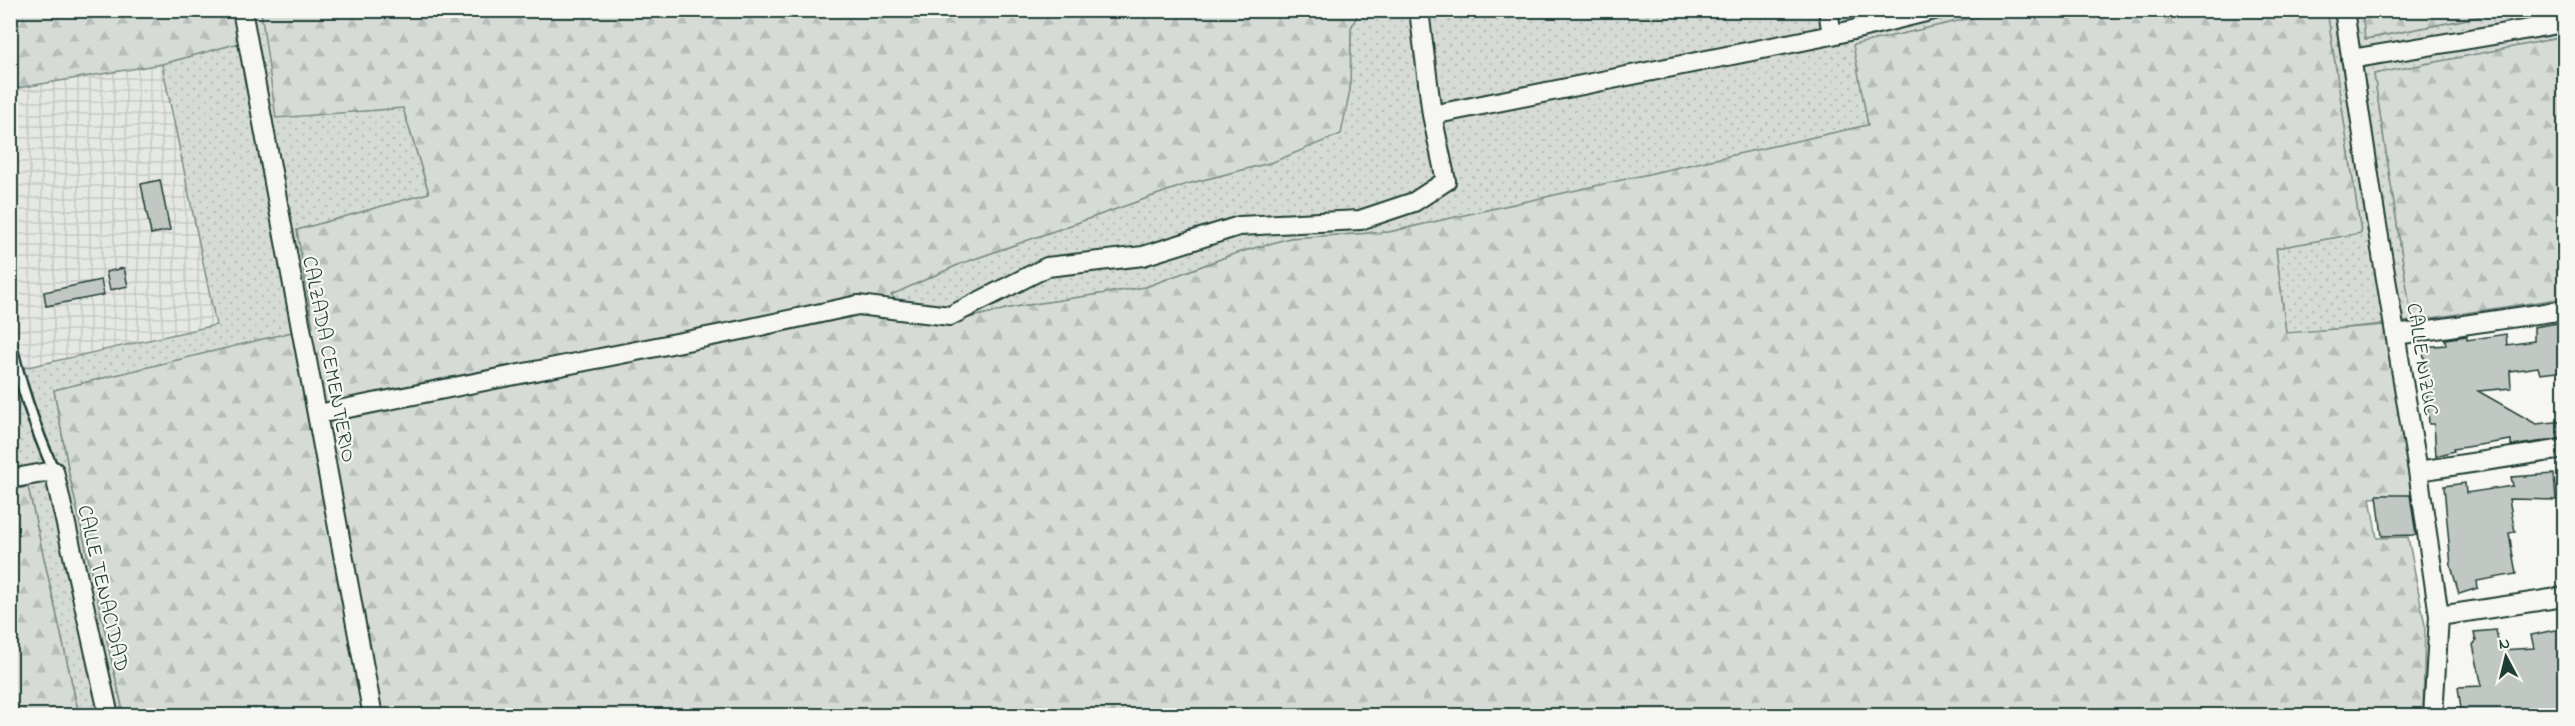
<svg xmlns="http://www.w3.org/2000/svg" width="2575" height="726" viewBox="0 0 2575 726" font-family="'Indie Flower',sans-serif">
<defs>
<pattern id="industrial-grid" width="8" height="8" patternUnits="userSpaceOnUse" patternTransform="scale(1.5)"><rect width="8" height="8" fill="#e6e8e4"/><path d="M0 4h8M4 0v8" fill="none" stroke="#c5c8c4"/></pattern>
<pattern id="green-dots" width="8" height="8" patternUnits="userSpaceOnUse" patternTransform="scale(1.5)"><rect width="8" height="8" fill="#d6dbd6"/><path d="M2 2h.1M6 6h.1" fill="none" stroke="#b7bdb8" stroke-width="1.8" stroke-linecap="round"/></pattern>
<pattern id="forest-firs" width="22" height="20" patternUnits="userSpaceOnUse" patternTransform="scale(1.5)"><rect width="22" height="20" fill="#d6dbd6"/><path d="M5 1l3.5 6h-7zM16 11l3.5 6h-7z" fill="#b7bdb8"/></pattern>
</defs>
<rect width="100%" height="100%" fill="#f6f6f2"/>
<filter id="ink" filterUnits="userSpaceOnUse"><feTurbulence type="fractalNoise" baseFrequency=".0167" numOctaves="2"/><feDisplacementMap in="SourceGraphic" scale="12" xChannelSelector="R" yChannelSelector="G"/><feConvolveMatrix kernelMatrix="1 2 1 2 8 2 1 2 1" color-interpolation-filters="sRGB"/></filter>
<g filter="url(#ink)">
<path fill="url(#industrial-grid)" d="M 162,64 L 216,325 L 11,371 L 11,89 Z"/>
<path fill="url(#green-dots)" stroke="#7a8c85" stroke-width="1.5" d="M 1457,10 L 2002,11 L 1854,45 L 1868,125 L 1389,232 L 1290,238 L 1234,254 L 1146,287 L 1015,307 L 956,321 L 908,311 L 890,295 L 960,264 L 1187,184 L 1273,162 L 1350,90 L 1351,28 L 1359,11 L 1410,11 L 1411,19 Z
M 234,11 L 261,11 L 277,117 L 403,108 L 429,193 L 297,230 L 313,327 L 54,390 L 70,478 L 124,715 L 79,715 L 28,487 L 11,490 L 10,371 L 216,325 L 162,64 L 239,43 Z
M 2327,11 L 2362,11 L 2366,39 L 2508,11 L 2564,11 L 2564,37 L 2374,74 L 2412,321 L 2286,334 L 2276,248 L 2361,233 Z"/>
<path fill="url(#forest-firs)" stroke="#7a8c85" stroke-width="1.5" d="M 11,11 L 234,11 L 239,43 L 162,64 L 11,89 Z
M 261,11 L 1359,11 L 1351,28 L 1350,90 L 1341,134 L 1273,162 L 1187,184 L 960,264 L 891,295 L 908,311 L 956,321 L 1015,307 L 1146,287 L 1234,254 L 1290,238 L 1389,232 L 1868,125 L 1853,45 L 2002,11 L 2327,11 L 2361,233 L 2276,248 L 2286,333 L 2385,325 L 2414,495 L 2370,498 L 2377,538 L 2408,537 L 2425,625 L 2423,715 L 124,715 L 70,478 L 54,390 L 313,327 L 297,230 L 429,193 L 403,108 L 276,118 Z
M 2362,11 L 2362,10 L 2508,11 L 2365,39 Z
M 2564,37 L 2564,298 L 2412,321 L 2374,74 Z
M 28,487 L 79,715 L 11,715 L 11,490 Z"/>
<path fill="#c1c8c3" stroke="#1f3d34" stroke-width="1.5" d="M 160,180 L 170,230 L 151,234 L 141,184 Z
M 124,268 L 128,286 L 110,290 L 106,272 Z
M 101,280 L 104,295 L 46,306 L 44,292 Z
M 2558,323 L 2565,371 L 2540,374 L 2538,367 L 2510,371 L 2511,388 L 2478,391 L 2536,424 L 2565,421 L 2565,438 L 2511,446 L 2511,440 L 2453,449 L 2454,451 L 2436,456 L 2434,424 L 2429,424 L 2423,347 L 2446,345 L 2445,339 L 2467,336 L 2467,340 L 2506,334 L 2507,345 L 2534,341 L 2534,327 Z
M 2554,474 L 2556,500 L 2509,499 L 2515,532 L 2509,533 L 2516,574 L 2477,581 L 2478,588 L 2459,594 L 2451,566 L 2444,486 L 2465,483 L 2466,493 L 2513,486 L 2511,477 Z
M 2377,495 L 2410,495 L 2416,535 L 2382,536 Z
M 2565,628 L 2565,716 L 2462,716 L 2458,687 L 2482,686 L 2473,645 L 2476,641 L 2474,632 L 2496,630 L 2500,650 L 2534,648 L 2531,635 Z"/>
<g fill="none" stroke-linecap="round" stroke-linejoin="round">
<defs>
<path id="service" d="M 10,338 C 20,385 35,428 54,471"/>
<path id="minor" d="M 242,10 L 373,716
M 1828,10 L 1832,35
M 2344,10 L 2372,195 L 2418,471 L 2439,616 L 2433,716
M 2351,59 L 2564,23
M 1432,115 L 1832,35 L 1934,10
M 2396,335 L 2564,310
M 318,414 L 737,331 L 858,305 L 950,316 L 1047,267 L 1143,256 L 1239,226 L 1360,220 L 1414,202 L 1446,181 L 1432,115 L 1419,10
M 2418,471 L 2564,449
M 10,479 L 54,471 L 109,716
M 2439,616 L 2564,597"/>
</defs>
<use href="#service" stroke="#1f3d34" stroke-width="14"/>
<use href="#minor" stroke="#1f3d34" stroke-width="22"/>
<use href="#service" stroke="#f6f6f2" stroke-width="9"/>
<use href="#minor" stroke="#f6f6f2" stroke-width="18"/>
</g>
</g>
<g text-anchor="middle" stroke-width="4.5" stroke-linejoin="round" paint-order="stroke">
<g font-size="21" fill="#1f3d34" stroke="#f6f6f2">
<text transform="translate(330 359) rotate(79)" y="7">CALZADA CEMENTERIO</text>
<text transform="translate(2423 359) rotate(81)" y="7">CALLE NIZUC</text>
<text transform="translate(104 588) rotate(77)" y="7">CALLE TENACIDAD</text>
</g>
</g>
<rect width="2575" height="726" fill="none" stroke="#f6f6f2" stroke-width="36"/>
<rect x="18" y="18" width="2539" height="690" fill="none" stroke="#1f3d34" stroke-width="2" filter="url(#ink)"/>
<g transform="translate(2506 657) rotate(353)" stroke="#f6f6f2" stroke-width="4.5" paint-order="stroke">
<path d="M0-4.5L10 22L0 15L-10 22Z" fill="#1f3d34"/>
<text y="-9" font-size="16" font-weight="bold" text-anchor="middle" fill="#1f3d34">N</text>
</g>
</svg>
